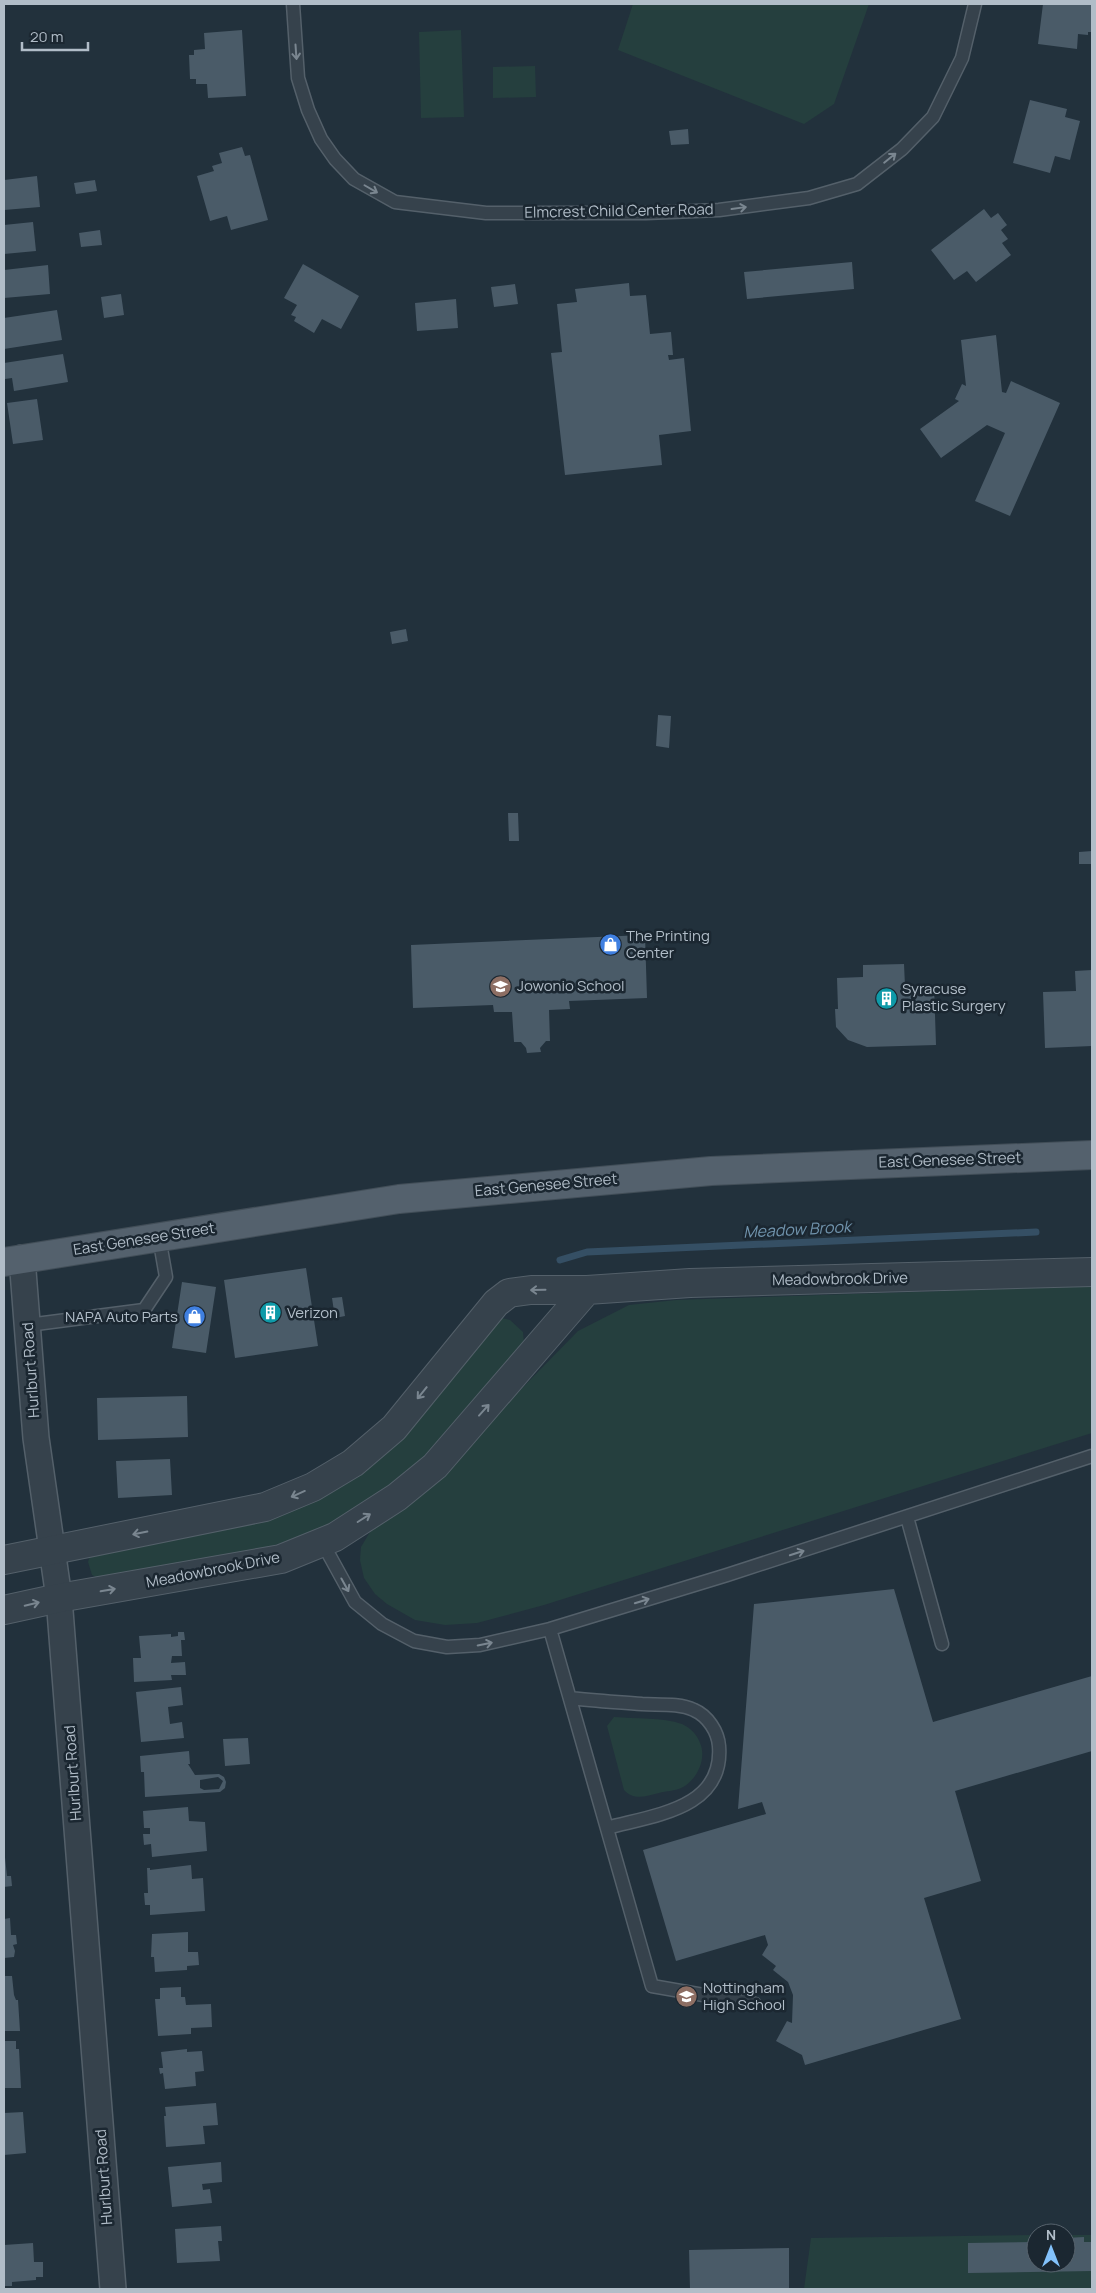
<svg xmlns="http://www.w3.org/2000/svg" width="1096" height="2293" viewBox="0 0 1096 2293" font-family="Manrope,sans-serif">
<rect width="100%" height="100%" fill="#22313c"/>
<path fill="#253f3e" d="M 633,4 L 869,4 L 834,104 L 804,124 L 618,50 Z
M 461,30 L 464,117 L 421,118 L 419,32 Z
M 535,66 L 536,97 L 493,98 L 493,67 Z
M 1092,1286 L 1092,1433 L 544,1605 L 477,1623 L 445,1625 L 415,1620 L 387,1604 L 375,1594 L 364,1578 L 360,1560 L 361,1547 L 370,1532 L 430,1482 L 578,1331 L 629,1305 L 676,1300 Z
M 502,1318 L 510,1320 L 523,1332 L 524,1344 L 426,1457 L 364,1507 L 309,1534 L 256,1551 L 98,1578 L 92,1575 L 88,1562 L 90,1556 L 296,1505 L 496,1321 Z
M 614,1717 C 636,1719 662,1717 682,1724 C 691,1728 697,1735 700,1743 C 707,1758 697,1781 681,1788 C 675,1791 666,1791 659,1793 C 646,1796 634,1801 624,1790 L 607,1726 Z
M 1036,2235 L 1036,2263 L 1066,2263 L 1066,2235 L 1092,2235 L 1092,2289 L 804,2289 L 811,2238 Z"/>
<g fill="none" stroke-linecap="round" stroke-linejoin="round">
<path stroke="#354f64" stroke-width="7" d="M 560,1260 L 587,1252 L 1036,1232"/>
</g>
<path fill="#4a5b68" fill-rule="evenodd" d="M 1043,4 L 1091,4 L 1092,32 L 1088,32 L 1088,35 L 1078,34 L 1077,49 L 1038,44 Z
M 242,30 L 246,96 L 208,98 L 207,84 L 196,84 L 196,79 L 190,79 L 189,55 L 194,55 L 194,50 L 205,49 L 204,33 Z
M 1030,100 L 1067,109 L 1065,117 L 1080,121 L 1070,160 L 1055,156 L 1050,173 L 1013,163 Z
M 688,129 L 689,144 L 671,145 L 669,131 Z
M 242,147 L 245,156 L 250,155 L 268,220 L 231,230 L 227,216 L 210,221 L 197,176 L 214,171 L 212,166 L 222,163 L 219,153 Z
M 37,176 L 40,207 L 4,210 L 4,180 Z
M 95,180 L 97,191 L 76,194 L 74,183 Z
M 984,209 L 991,218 L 998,213 L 1007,225 L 1001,230 L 1008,239 L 1002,243 L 1011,255 L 976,282 L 967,271 L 954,280 L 931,250 Z
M 33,222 L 36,251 L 4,254 L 4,225 Z
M 100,230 L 102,245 L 81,247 L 79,233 Z
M 852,262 L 854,289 L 747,299 L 744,272 Z
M 303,264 L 359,296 L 341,329 L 322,319 L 314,333 L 294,321 L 296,317 L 291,315 L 297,305 L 284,298 Z
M 48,265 L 50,294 L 4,298 L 4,270 Z
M 629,283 L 630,296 L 646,295 L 650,334 L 671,332 L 673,355 L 668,355 L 669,360 L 684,358 L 691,431 L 659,435 L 662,465 L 565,475 L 551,353 L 562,352 L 557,304 L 577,302 L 575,289 Z
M 515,284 L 518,304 L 494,307 L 491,287 Z
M 121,294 L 124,315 L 104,318 L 101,297 Z
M 456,299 L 458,328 L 417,331 L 415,303 Z
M 57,310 L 62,340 L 4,349 L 4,318 Z
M 996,335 L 1002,392 L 1006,393 L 1011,381 L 1060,403 L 1010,516 L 975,501 L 1005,433 L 987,425 L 941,458 L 920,429 L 959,401 L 955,399 L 962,384 L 966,386 L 961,340 Z
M 63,354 L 68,382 L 14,391 L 12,378 L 5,379 L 4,363 Z
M 37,399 L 43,440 L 13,444 L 7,403 Z
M 406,629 L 408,641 L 392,644 L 390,632 Z
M 658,715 L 671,716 L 669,748 L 656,746 Z
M 508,813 L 518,813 L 519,841 L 509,841 Z
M 1092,851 L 1092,864 L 1079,864 L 1079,852 Z
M 645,935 L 647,998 L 569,1001 L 570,1009 L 549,1010 L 550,1041 L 546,1041 L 540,1048 L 541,1052 L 527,1053 L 526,1048 L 521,1042 L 514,1042 L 512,1012 L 494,1012 L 493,1005 L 413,1008 L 411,945 Z
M 904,964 L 905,986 L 934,985 L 936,1045 L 867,1047 L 848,1040 L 836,1027 L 835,1009 L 838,1009 L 837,978 L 863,977 L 863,965 Z
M 1092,970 L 1092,1046 L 1045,1048 L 1043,992 L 1076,991 L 1075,971 Z
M 306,1268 L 318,1346 L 235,1358 L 224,1280 Z
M 182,1282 L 216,1287 L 206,1353 L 172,1348 Z
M 342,1297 L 345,1316 L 335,1318 L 332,1298 Z
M 187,1396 L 188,1437 L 98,1440 L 97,1398 Z
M 170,1459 L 172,1495 L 118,1498 L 116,1461 Z
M 894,1589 L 933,1722 L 1092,1676 L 1092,1751 L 955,1791 L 981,1881 L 924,1898 L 961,2019 L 805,2065 L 802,2055 L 776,2041 L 787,2021 L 792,2023 L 793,1995 L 788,1982 L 773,1970 L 776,1966 L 762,1955 L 768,1945 L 765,1935 L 676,1961 L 643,1850 L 766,1814 L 762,1802 L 738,1809 L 754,1604 Z
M 178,1632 L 184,1632 L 185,1640 L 181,1640 L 182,1656 L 172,1656 L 171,1663 L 185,1662 L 186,1675 L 171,1675 L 172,1680 L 134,1682 L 133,1658 L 141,1658 L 139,1636 L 171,1634 L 171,1637 L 178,1636 Z
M 181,1687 L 183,1705 L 168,1707 L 170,1724 L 182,1722 L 184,1738 L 141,1742 L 136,1692 Z
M 248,1738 L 250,1764 L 225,1766 L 223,1739 Z
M 189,1751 L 190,1764 L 188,1764 L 195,1775 L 219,1774 L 224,1777 L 226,1782 L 225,1788 L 220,1792 L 145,1797 L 144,1772 L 141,1772 L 140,1756 ZM 218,1777 L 223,1781 L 219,1789 L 204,1790 L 200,1788 L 200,1780 Z
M 188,1807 L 189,1821 L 205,1822 L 207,1851 L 152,1857 L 151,1844 L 144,1845 L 143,1834 L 150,1834 L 150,1828 L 144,1828 L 143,1811 Z
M 4,1848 L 7,1876 L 11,1876 L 12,1886 L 4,1887 Z
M 191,1865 L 192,1879 L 203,1878 L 205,1911 L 150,1915 L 150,1905 L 145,1905 L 144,1893 L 148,1893 L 147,1868 L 150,1868 L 150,1870 Z
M 10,1918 L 11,1935 L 16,1935 L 17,1944 L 13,1945 L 15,1951 L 14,1957 L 4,1958 L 4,1919 Z
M 188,1932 L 188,1952 L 198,1952 L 199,1965 L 187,1966 L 187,1970 L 155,1972 L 154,1957 L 151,1957 L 152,1934 Z
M 4,1976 L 12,1976 L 14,1995 L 16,2000 L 18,2000 L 20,2031 L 4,2031 Z
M 181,1987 L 181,1997 L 185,1997 L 186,2005 L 211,2004 L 212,2027 L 191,2028 L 191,2034 L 158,2036 L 155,1999 L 160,1999 L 160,1988 Z
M 4,2041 L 16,2041 L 16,2049 L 19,2049 L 21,2088 L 4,2088 Z
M 187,2049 L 187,2052 L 202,2051 L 204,2071 L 195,2072 L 196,2086 L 165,2089 L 163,2073 L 160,2074 L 159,2068 L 163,2068 L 161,2052 Z
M 216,2103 L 218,2125 L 203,2126 L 205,2144 L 166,2147 L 164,2116 L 166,2116 L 165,2107 Z
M 23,2112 L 26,2153 L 4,2155 L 4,2113 Z
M 221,2162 L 222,2182 L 202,2184 L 203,2190 L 210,2189 L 212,2203 L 172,2207 L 168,2167 Z
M 221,2226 L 222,2241 L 218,2241 L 220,2261 L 177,2263 L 175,2229 Z
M 1084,2237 L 1084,2242 L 1092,2242 L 1092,2271 L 968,2273 L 968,2243 L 1036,2242 L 1036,2263 L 1066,2263 L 1066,2238 Z
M 33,2243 L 34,2262 L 43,2262 L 43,2277 L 36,2277 L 36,2280 L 12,2282 L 12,2286 L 4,2286 L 4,2245 Z
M 789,2248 L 789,2289 L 690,2289 L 689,2250 Z"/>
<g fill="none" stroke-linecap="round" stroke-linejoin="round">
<defs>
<path id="service" d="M 293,4 L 298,78 L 308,110 L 321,139 L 335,159 L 354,179 L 395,202 L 486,213 L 646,213 L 719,210 L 809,198 L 857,184 L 902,149 L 933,117 L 962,58 L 975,4
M 28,1325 L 144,1310 L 166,1277 L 159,1237
M 907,1517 L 942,1644
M 322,1542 L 355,1602 L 382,1624 L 414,1641 L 447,1647 L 480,1645 L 550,1629 L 727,1575 L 1092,1456
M 550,1629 L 652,1986 L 755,2004
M 570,1698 C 594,1701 618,1702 642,1704 C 659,1705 679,1703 694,1710 C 708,1716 718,1732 719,1746 C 724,1809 654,1815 607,1828"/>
<path id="minor" d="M 22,1258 L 36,1438 L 59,1598 L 113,2289"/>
<path id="tertiary" d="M 4,1560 L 265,1507 L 313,1487 L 353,1463 L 394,1428 L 496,1303 L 509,1293 L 531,1290 L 587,1290 L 690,1283 L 1092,1272
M 4,1610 L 59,1598 L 281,1559 L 335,1537 L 397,1497 L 435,1466 L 587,1290"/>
<path id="primary" d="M 4,1262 L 399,1199 L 711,1171 L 1092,1155"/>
</defs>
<use href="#service" stroke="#54606a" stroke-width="15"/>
<use href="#minor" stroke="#54606a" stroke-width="28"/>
<use href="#tertiary" stroke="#54606a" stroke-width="30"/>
<use href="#primary" stroke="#424e58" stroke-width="30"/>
<use href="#service" stroke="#36424c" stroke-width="12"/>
<use href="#minor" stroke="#36424c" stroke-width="25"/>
<use href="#tertiary" stroke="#36424c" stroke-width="28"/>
<use href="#primary" stroke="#54616d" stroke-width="28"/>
</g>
<defs><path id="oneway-shaft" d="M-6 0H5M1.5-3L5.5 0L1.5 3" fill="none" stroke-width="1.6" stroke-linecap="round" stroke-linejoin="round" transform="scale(1.25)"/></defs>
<g stroke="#7a8690">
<use href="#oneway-shaft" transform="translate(296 52) rotate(86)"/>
<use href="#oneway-shaft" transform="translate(890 158) rotate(-39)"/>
<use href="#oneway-shaft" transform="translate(371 189) rotate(30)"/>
<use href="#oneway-shaft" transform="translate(739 208) rotate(-8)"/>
<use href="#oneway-shaft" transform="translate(538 1290) rotate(179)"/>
<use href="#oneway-shaft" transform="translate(422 1393) rotate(129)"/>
<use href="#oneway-shaft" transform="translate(484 1410) rotate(-48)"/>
<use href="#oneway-shaft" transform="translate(298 1494) rotate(156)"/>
<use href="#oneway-shaft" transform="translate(364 1518) rotate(-32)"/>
<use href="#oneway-shaft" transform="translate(140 1533) rotate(169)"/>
<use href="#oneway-shaft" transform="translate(797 1553) rotate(-18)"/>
<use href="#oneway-shaft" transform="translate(345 1585) rotate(61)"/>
<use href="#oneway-shaft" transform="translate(108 1590) rotate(-10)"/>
<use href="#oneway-shaft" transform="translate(642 1601) rotate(-17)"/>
<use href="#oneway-shaft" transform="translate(32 1604) rotate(-13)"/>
<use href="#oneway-shaft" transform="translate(485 1644) rotate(-11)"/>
</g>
<defs>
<symbol id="shop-disc" viewBox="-11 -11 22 22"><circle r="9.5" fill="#3f7fe0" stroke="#1b2731"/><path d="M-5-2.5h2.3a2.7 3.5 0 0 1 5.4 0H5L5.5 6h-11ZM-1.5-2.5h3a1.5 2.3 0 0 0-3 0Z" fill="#fff"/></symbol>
<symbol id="school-disc" viewBox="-11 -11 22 22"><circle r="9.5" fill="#8d6e63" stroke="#1b2731"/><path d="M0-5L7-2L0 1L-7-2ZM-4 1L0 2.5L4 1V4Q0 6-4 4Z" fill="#fff"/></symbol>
<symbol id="building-disc" viewBox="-11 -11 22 22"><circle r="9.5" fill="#0f9aa8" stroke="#1b2731"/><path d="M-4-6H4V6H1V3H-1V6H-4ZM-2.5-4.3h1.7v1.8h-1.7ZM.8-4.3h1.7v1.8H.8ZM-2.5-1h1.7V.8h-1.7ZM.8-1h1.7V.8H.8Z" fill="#fff"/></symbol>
</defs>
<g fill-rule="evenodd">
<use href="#shop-disc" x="598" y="932" width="25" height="25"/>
<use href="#school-disc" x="488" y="974" width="25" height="25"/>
<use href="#building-disc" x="874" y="986" width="25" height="25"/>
<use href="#building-disc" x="258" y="1300" width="25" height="25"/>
<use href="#shop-disc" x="182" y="1304" width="25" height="25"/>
<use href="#school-disc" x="674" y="1984" width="25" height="25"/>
</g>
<g text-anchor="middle" stroke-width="5" stroke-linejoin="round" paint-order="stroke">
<g font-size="15" fill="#b1bdc8" stroke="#1b2731">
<text transform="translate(619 211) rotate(-1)" y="5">Elmcrest Child Center Road</text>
<text transform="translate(950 1160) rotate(-2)" y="5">East Genesee Street</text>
<text transform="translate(546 1185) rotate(-5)" y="5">East Genesee Street</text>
<text transform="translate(144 1239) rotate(-9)" y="5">East Genesee Street</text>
<text transform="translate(840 1279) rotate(-1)" y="5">Meadowbrook Drive</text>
<text transform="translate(31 1370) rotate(-94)" y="5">Hurlburt Road</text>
<text transform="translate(213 1570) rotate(-11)" y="5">Meadowbrook Drive</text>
<text transform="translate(73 1773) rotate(-94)" y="5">Hurlburt Road</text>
<text transform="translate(104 2177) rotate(-94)" y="5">Hurlburt Road</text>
</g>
<g font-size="15" fill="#b1bdc8" stroke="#1b2731" text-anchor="start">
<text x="626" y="941">The Printing<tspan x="626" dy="17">Center</tspan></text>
<text x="517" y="991">Jowonio School</text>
<text x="902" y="994">Syracuse<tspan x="902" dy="17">Plastic Surgery</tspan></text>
<text x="287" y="1318">Verizon</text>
<text x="178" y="1322" text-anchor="end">NAPA Auto Parts</text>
<text x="703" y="1993">Nottingham<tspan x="703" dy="17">High School</tspan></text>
</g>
<g font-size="16" font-style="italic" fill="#7093ac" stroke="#1b2731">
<text transform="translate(797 1229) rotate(-3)" y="6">Meadow Brook</text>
</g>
</g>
<rect width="1096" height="2293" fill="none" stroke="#b1bdc8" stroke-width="10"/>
<g transform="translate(1051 2248)"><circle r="24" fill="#1b2731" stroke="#57636d"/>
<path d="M0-4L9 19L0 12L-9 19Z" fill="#83c2fb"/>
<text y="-8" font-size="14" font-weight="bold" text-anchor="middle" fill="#b1bdc8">N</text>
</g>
<path d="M22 42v8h66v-8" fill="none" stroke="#b1bdc8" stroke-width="2.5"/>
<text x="30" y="42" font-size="15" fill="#b1bdc8" stroke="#1b2731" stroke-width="4" paint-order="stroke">20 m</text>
</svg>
